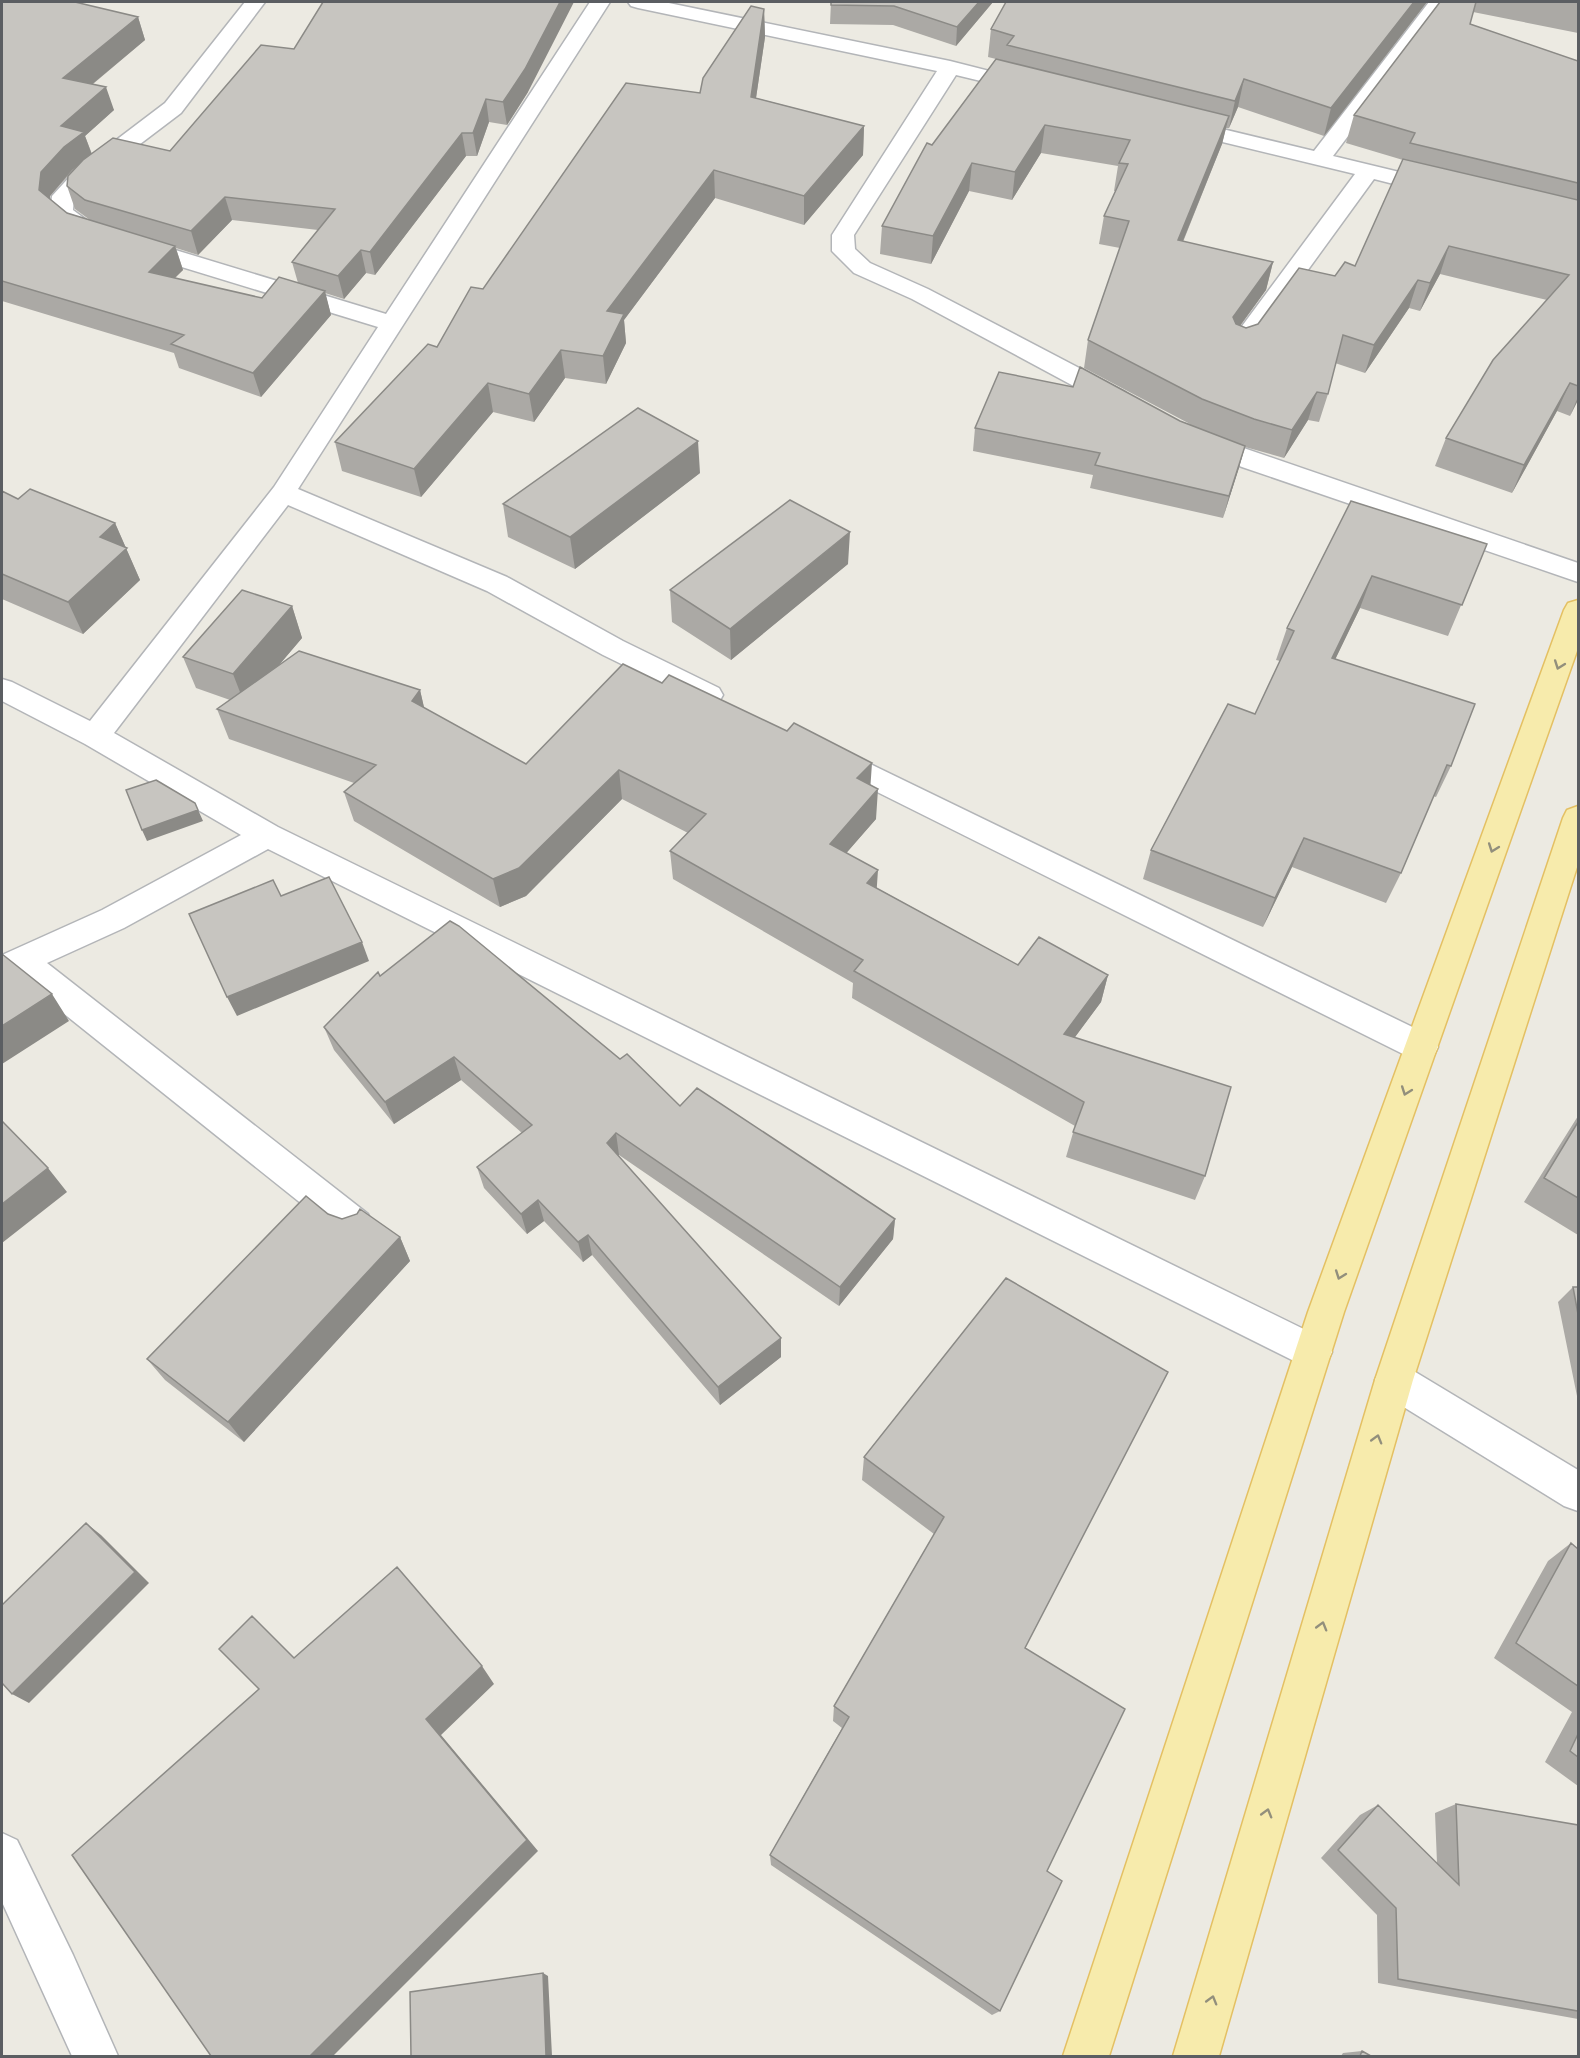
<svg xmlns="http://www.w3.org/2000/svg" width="1580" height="2058" viewBox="0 0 1580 2058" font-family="'Varela Round',sans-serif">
<rect width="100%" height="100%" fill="#eceae2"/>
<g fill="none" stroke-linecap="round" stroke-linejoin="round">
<defs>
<path id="minor" d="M 245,2 L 265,2 L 181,113 L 90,182 L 74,198 L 73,210 L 93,225 L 386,314 L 590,2 L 610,2 L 298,489 L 507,577 L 623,641 L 719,688 L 723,695 L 719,702 L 709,706 L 699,702 L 603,655 L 487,591 L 288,505 L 114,733 L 278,827 L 1326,1340 L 1332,1352 L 1326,1364 L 1313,1370 L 1300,1364 L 268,849 L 124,928 L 47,963 L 368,1214 L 373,1225 L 368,1236 L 355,1241 L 342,1236 L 18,977 L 2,982 L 2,955 L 102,910 L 241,835 L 85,744 L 2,701 L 2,679 L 12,682 L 90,721 L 274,487 L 378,327 L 77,235 L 50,212 L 52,196 L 74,172 L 165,103 Z
M 628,2 L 664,2 L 950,61 L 1033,82 L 1036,86 L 1033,90 L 1026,92 L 956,75 L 854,235 L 855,249 L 870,263 L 928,289 L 1125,392 L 1128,398 L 1125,404 L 1116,406 L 1107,404 L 912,299 L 854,273 L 832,251 L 832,235 L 937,71 L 638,8 L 631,6 Z
M 1429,2 L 1449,2 L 1333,156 L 1445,183 L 1448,188 L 1445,193 L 1437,195 L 1374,179 L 1249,351 L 1240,354 L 1231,351 L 1228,346 L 1231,341 L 1355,174 L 1173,130 L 1170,125 L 1173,120 L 1181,119 L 1314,151 Z
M 1200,433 L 1578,563 L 1578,582 L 1242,467 L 1191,447 L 1187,441 L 1191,435 Z
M 831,745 L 1433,1037 L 1438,1047 L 1433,1057 L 1421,1061 L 1409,1057 L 821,764 L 816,756 L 821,748 Z
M 1394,1362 L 1407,1367 L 1578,1470 L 1578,1511 L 1564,1506 L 1381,1393 L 1375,1380 L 1381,1367 Z
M 2,1833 L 17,1840 L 73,1955 L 118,2056 L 72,2056 L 2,1902 Z"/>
<path id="major" d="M 1578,600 L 1578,648 L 1344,1312 L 1109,2056 L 1063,2056 L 1308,1312 L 1564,610 L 1568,603 Z
M 1578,806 L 1578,864 L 1413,1380 L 1219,2056 L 1173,2056 L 1375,1380 L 1563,818 L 1567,810 Z"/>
</defs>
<use href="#minor" stroke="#b3b5b8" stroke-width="3"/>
<use href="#major" stroke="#e4c063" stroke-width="3"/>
<use href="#minor" fill="#fff" fill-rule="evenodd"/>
<use href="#major" fill="#f7ebac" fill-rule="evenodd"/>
</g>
<path fill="#aba9a5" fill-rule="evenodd" d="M 2,2 L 138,17 L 145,40 L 93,84 L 114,110 L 85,136 L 92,154 L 170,151 L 528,92 L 507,125 L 489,122 L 477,156 L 466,156 L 375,275 L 366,273 L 344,299 L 325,293 L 331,315 L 261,397 L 179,368 L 174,353 L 2,301 ZM 68,176 L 67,186 L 75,209 L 90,220 L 67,213 L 50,199 L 50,196 ZM 232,220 L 318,230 L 292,262 L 298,283 L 262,298 L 174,278 L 183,270 L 176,248 L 198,255 Z
M 831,2 L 993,2 L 956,46 L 893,25 L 830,24 Z
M 1006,2 L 1427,2 L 1324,136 L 1238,107 L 1229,128 L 1226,128 L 1222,144 L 1183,242 L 1273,262 L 1266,290 L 1240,326 L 1246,328 L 1258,324 L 1335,276 L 1355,266 L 1403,160 L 1346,143 L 1354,115 L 1440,2 L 1578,2 L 1578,33 L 1473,12 L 1470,24 L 1578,61 L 1578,400 L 1570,416 L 1557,411 L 1512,493 L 1435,466 L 1446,438 L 1547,300 L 1440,274 L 1420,311 L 1409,308 L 1365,373 L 1335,363 L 1328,394 L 1319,422 L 1308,420 L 1284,458 L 1245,447 L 1223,518 L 1090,488 L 1093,475 L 973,451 L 975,428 L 1180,421 L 1190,424 L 1084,368 L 1088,340 L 1120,248 L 1099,244 L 1104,216 L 1116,191 L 1114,191 L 1118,166 L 1041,153 L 1012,200 L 969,191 L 931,264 L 880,254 L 882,226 L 932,145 L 996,59 L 988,57 L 991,29 Z
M 764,9 L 765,37 L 756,98 L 864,126 L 863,155 L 804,225 L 715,198 L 624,320 L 626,343 L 606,384 L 565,378 L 534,422 L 493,412 L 421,497 L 342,471 L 335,442 L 437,347 L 483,289 L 700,93 Z
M 700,473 L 575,569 L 508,537 L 503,504 Z
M 2,491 L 18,499 L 115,523 L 140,580 L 83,634 L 2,599 Z
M 1351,501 L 1487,544 L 1448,636 L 1360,608 L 1335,659 L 1451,766 L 1436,797 L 1433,796 L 1401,873 L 1386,903 L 1292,867 L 1263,927 L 1143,879 L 1151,850 L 1255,714 L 1280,661 L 1276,660 L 1287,628 Z
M 848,564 L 731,660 L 672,622 L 670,590 Z
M 292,606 L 302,638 L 279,665 L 420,690 L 424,708 L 526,764 L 871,786 L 876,819 L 846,853 L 877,888 L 1018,965 L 1108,975 L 1101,1002 L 1075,1037 L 1205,1176 L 1195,1200 L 1066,1157 L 1075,1126 L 852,998 L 853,983 L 673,879 L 670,851 L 688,833 L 622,799 L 526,896 L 500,907 L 354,821 L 344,792 L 354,783 L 229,739 L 217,709 L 230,700 L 196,688 L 183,657 Z
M 380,976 L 620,1059 L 680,1106 L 895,1219 L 893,1239 L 839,1306 L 619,1155 L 618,1156 L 781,1357 L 720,1405 L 592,1255 L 583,1262 L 544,1221 L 527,1234 L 484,1188 L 477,1167 L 522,1133 L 461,1080 L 394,1124 L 334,1050 L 324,1027 Z
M 1578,1116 L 1578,1235 L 1524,1202 Z
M 328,1214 L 342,1219 L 400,1237 L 410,1261 L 244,1442 L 165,1380 L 147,1359 Z
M 1006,1278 L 1026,1649 L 1047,1871 L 1000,2011 L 992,2015 L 771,1865 L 770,1855 L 842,1728 L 833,1721 L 834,1706 L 934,1534 L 862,1480 L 864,1457 Z
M 1573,1287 L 1578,1287 L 1578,1401 L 1558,1302 Z
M 1571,1543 L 1578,1549 L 1578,1786 L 1545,1762 L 1572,1712 L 1494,1658 L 1548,1561 Z
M 1456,1804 L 1578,1825 L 1578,2019 L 1378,1983 L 1377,1915 L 1321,1858 L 1360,1815 L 1378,1805 L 1437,1863 L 1435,1813 Z
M 1362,2051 L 1371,2056 L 1341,2056 L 1343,2053 Z"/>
<path fill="#8b8a86" d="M 560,2 L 574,2 L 528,92 L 507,125 L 503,102 Z
M 979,2 L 993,2 L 956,46 L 957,27 Z
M 1414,2 L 1427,2 L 1324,136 L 1331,108 Z
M 764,9 L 765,37 L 752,125 L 751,97 Z
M 138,17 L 145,40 L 72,101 L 63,78 Z
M 1244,79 L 1238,107 L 1229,128 L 1235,101 Z
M 106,87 L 114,110 L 85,136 L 92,155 L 72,170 L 50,196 L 49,214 L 39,190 L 41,172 L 61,126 Z
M 486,99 L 489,122 L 477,156 L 473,133 Z
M 1229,116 L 1222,144 L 1172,268 L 1178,240 Z
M 1045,125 L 1041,153 L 1012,200 L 1015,172 Z
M 864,126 L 863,155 L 804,225 L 804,196 Z
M 462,133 L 466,156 L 375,275 L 370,252 Z
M 972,163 L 969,191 L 931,264 L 933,236 Z
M 714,170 L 715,198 L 624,320 L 626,343 L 606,384 L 603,356 L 607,311 Z
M 225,197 L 232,220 L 198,255 L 191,231 Z
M 175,246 L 183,270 L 157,296 L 149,272 Z
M 1449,246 L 1440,274 L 1420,311 L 1430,283 Z
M 361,250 L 366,273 L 344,299 L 338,276 Z
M 1273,262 L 1266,290 L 1226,345 L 1233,317 Z
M 1418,280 L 1409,308 L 1365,373 L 1374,345 Z
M 325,291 L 331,315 L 261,397 L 253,373 Z
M 561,350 L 565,378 L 534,422 L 529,394 Z
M 488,383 L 493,412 L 421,497 L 414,469 Z
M 1570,383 L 1557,411 L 1512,493 L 1524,465 Z
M 1317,392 L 1308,420 L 1284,458 L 1292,430 Z
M 1578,397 L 1578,400 L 1570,416 Z
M 698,441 L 700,473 L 575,569 L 570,537 Z
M 1245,446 L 1239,468 L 1223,518 L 1229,496 Z
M 115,523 L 140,580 L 83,634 L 68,602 L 100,537 Z
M 850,532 L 848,564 L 731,660 L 730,629 Z
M 1372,576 L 1360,608 L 1321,689 L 1332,658 Z
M 292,606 L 302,638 L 245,705 L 233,674 Z
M 420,690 L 427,720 L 412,701 Z
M 872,763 L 870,792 L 857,778 Z
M 619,770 L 622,799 L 526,896 L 500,907 L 493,879 Z
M 878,789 L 876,819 L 829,873 L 830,844 Z
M 195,803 L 203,821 L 147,841 L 142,830 Z
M 1304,838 L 1292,867 L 1263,927 L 1275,898 Z
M 878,870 L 876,899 L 867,883 Z
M 362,942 L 369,961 L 237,1016 L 227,997 Z
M 1108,975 L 1101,1002 L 1058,1060 L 1064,1034 Z
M 52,994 L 69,1021 L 2,1064 L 2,1026 Z
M 454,1057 L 461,1080 L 394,1124 L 385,1102 Z
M 616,1133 L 619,1155 L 611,1164 L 607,1143 Z
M 48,1168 L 67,1192 L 2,1243 L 2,1204 Z
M 538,1200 L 544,1221 L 527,1234 L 521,1214 Z
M 895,1219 L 893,1239 L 839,1306 L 840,1287 Z
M 588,1235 L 592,1255 L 583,1262 L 578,1242 Z
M 400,1237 L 410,1261 L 244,1442 L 228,1422 Z
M 781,1338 L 781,1357 L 720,1405 L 718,1387 Z
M 86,1523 L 101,1535 L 149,1583 L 29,1703 L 12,1694 Z
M 482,1666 L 494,1684 L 441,1735 L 538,1851 L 333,2056 L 310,2056 L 426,1719 Z
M 543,1973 L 548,1976 L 552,2056 L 546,2056 Z"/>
<path fill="#c7c5c0" stroke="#8b8a86" stroke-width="1.5" d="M 2,2 L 75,2 L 138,17 L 63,78 L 106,87 L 61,126 L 84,132 L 64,147 L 41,172 L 39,190 L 67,213 L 175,246 L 149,272 L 262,298 L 279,277 L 325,291 L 253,373 L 171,344 L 184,335 L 2,281 Z
M 323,2 L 560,2 L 525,69 L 503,102 L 486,99 L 473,133 L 462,133 L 370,252 L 361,250 L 338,276 L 292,262 L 335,209 L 225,197 L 191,231 L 85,200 L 67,186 L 68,176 L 83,160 L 113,138 L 170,151 L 261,45 L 294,49 Z
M 831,2 L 979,2 L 957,27 L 894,6 L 831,5 Z
M 1006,2 L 1414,2 L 1331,108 L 1244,79 L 1235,101 L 1007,45 L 1014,36 L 991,29 Z
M 1440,2 L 1476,2 L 1470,24 L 1578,61 L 1578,183 L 1410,143 L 1415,133 L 1354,115 Z
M 751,6 L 764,9 L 751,97 L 864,126 L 804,196 L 714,170 L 607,311 L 624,314 L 603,356 L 561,350 L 529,394 L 488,383 L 414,469 L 335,442 L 428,344 L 437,347 L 471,287 L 483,289 L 626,83 L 700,93 L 703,78 Z
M 996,59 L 1229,116 L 1178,240 L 1273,262 L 1233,317 L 1236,324 L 1246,328 L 1258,324 L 1299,268 L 1335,276 L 1345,262 L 1355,266 L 1403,159 L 1578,200 L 1578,386 L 1570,383 L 1524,465 L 1446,438 L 1493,360 L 1569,275 L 1449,246 L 1430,283 L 1418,280 L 1374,345 L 1343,335 L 1328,394 L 1317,392 L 1292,430 L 1254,419 L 1202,399 L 1088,340 L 1129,221 L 1104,216 L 1128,164 L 1119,163 L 1130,140 L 1045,125 L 1015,172 L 972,163 L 933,236 L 882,226 L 927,143 L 932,145 Z
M 1080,367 L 1180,421 L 1245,446 L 1229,496 L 1095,465 L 1100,453 L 975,428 L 999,372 L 1073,387 Z
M 638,408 L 698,441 L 570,537 L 503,504 Z
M 30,489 L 115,523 L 100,537 L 127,548 L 68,602 L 2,574 L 2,491 L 18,499 Z
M 790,500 L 850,532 L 730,629 L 670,590 Z
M 1351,501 L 1487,544 L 1462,605 L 1372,576 L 1332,658 L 1475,704 L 1451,766 L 1447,765 L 1401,873 L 1304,838 L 1275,898 L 1151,850 L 1228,704 L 1255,714 L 1294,631 L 1287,628 Z
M 242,590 L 292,606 L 233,674 L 183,657 Z
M 299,651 L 420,690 L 412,701 L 526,764 L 623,664 L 662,683 L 669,675 L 787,731 L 794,723 L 872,763 L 857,778 L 878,789 L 830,844 L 878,870 L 867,883 L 1018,965 L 1039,937 L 1108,975 L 1064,1034 L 1231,1087 L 1205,1176 L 1073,1132 L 1084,1102 L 854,971 L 863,960 L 670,851 L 706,814 L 619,770 L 519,868 L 493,879 L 344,792 L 376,765 L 217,709 Z
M 156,780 L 195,803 L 198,810 L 142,830 L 126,790 Z
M 329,877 L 362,942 L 227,997 L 189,914 L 273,880 L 281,896 Z
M 450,921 L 459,926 L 620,1059 L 627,1054 L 680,1106 L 697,1088 L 895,1219 L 840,1287 L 616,1133 L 607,1143 L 781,1338 L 718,1387 L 588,1235 L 578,1242 L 538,1200 L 521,1214 L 477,1167 L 532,1125 L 454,1057 L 385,1102 L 324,1027 L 378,972 L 380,976 Z
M 2,954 L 52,994 L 2,1026 Z
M 2,1121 L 48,1168 L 2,1204 Z
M 1578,1122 L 1578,1198 L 1544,1178 Z
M 306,1196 L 328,1214 L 342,1219 L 357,1214 L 360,1209 L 400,1237 L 228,1422 L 147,1359 Z
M 1006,1278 L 1168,1372 L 1025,1648 L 1125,1709 L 1047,1871 L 1062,1881 L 1000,2011 L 770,1855 L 849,1717 L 834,1706 L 944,1517 L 864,1457 Z
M 1573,1287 L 1578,1287 L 1578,1314 Z
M 86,1523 L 135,1572 L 12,1694 L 2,1683 L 2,1605 Z
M 1571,1543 L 1578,1549 L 1578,1686 L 1516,1643 Z
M 397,1567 L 482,1666 L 426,1719 L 527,1840 L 310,2056 L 211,2056 L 72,1855 L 259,1689 L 219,1649 L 252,1616 L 294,1658 Z
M 1578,1734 L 1578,1757 L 1570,1751 Z
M 1456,1804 L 1578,1825 L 1578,2011 L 1398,1979 L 1396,1908 L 1338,1850 L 1378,1805 L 1459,1885 Z
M 543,1973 L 546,2056 L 411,2056 L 410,1992 Z
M 1362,2051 L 1371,2056 L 1360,2056 Z"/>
<defs><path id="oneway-chevron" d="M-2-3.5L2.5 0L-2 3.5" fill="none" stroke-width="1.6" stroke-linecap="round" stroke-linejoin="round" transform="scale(1.5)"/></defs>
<g stroke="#928f7c">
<use href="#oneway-chevron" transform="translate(1559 665) rotate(110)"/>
<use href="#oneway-chevron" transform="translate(1493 848) rotate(110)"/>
<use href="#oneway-chevron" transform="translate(1406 1091) rotate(110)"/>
<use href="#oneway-chevron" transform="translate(1340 1275) rotate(110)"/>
<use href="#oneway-chevron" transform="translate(1377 1439) rotate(-74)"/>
<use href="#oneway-chevron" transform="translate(1322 1626) rotate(-74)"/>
<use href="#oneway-chevron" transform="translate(1267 1813) rotate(-74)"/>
<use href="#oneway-chevron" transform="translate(1212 2000) rotate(-74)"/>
</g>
<rect width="1580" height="2058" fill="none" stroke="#5b5e62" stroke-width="6"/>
</svg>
